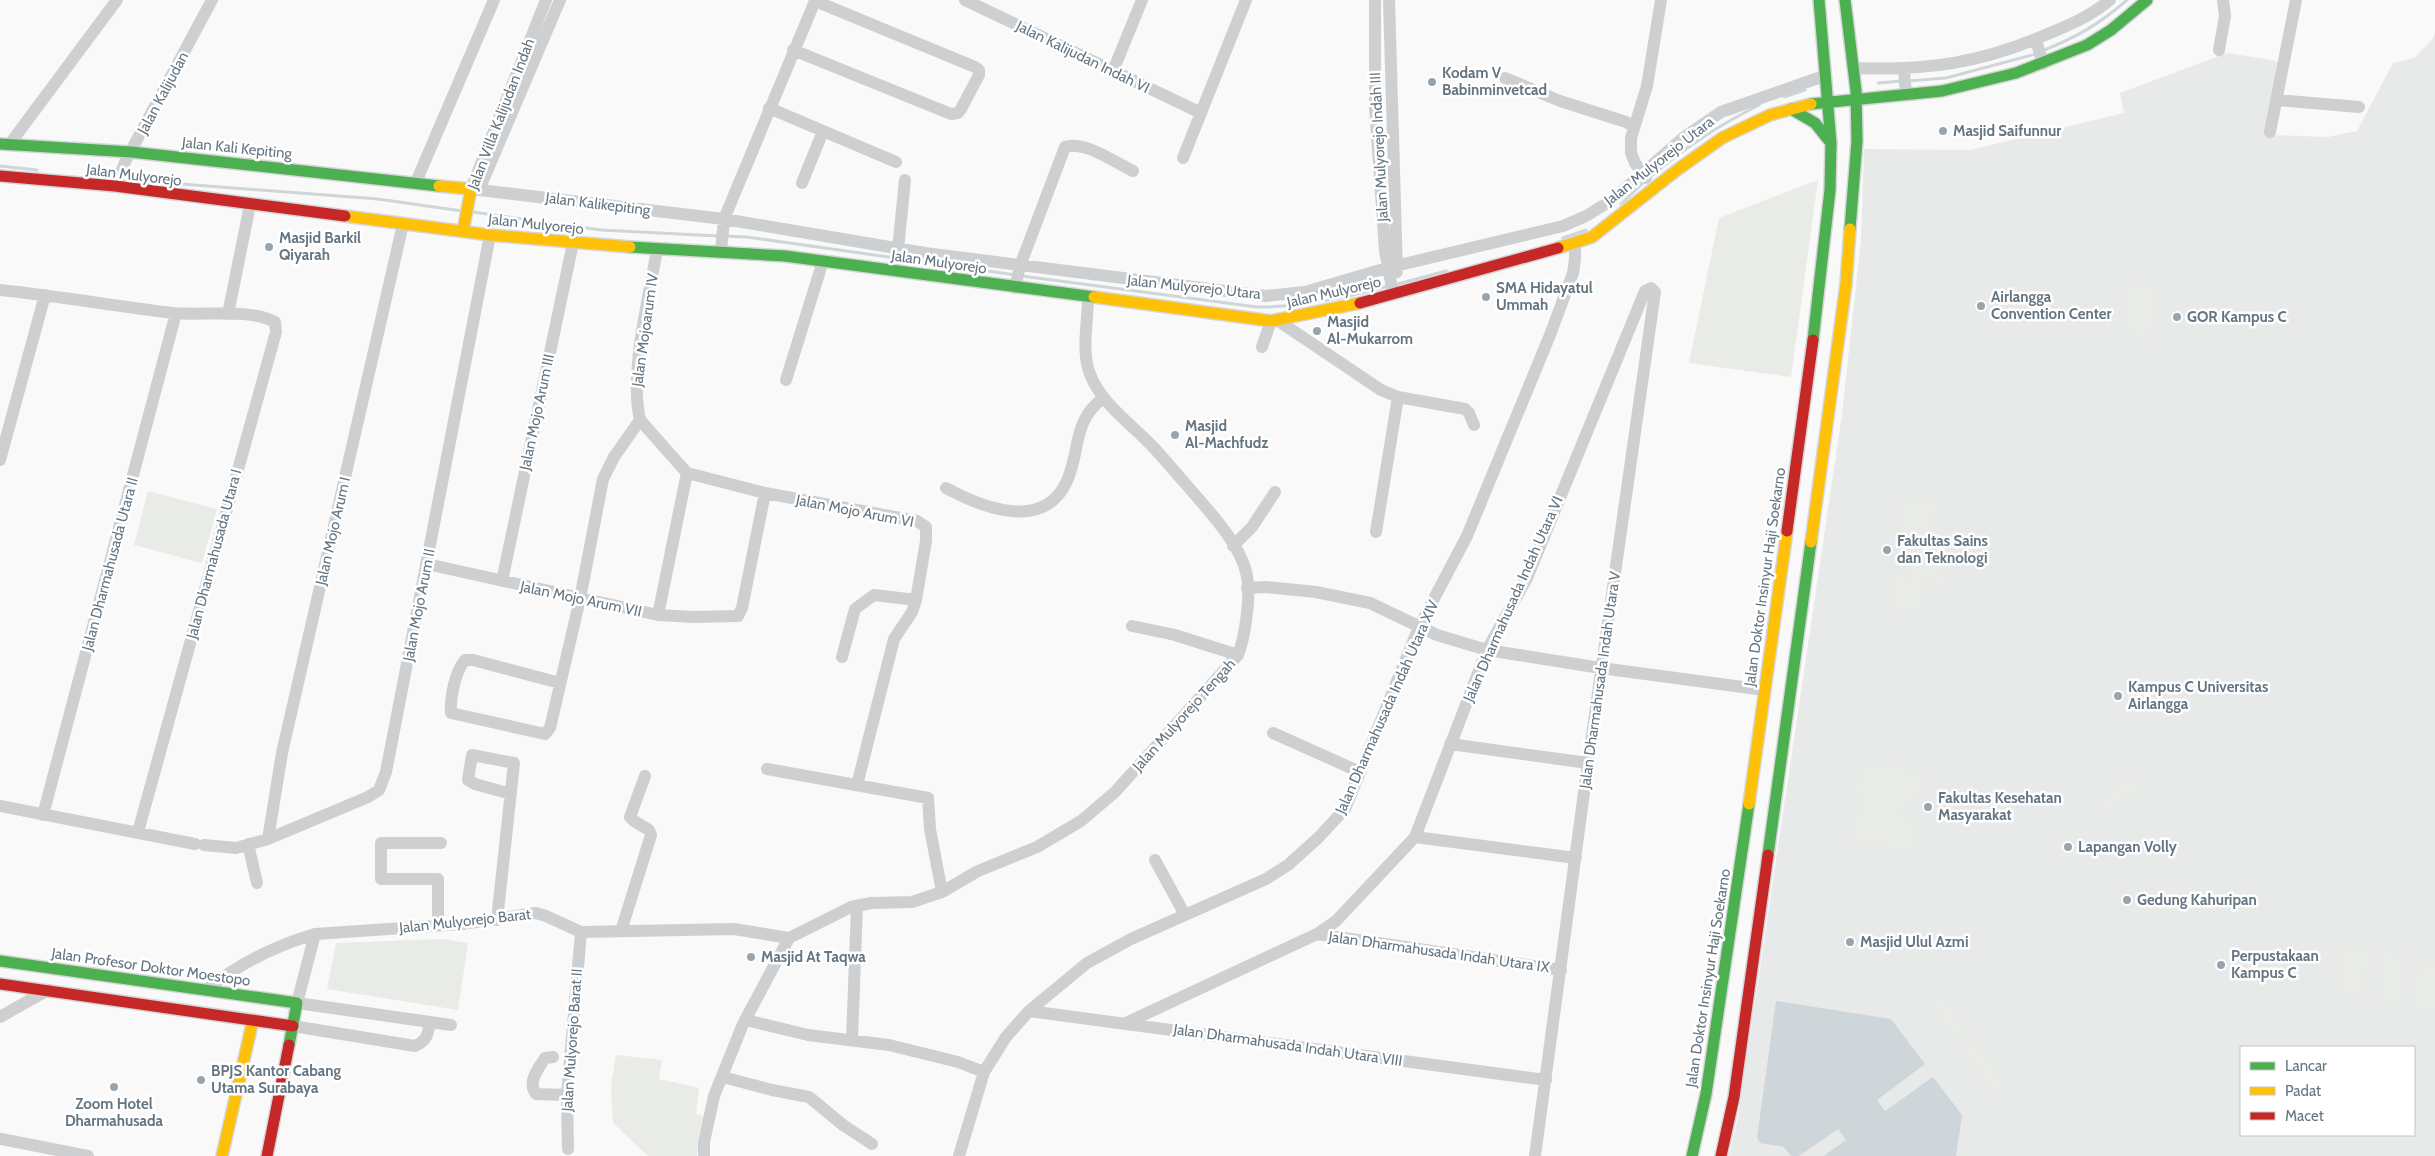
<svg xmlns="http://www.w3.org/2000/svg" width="2435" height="1156" viewBox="0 0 2435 1156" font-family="Cabin,sans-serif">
<rect width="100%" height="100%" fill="#f9f9f9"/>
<path fill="#e8e9e9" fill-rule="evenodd" d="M 2435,33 L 2435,1156 L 1729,1156 L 1738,1117 L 1842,415 L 1861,240 L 1864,149 L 1970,150 L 2124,113 L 2120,93 L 2227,53 L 2277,61 L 2270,135 L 2328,137 L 2357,131 L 2393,63 L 2414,58 L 2432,40 ZM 2241,1047 L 2414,1047 L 2414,1135 L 2241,1135 Z"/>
<path fill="#e8ebe6" d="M 1818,180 L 1791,377 L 1689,363 L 1719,218 Z
M 2126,285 L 2157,289 L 2150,338 L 2119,333 Z
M 148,491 L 217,509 L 202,563 L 134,545 Z
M 1903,499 L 1937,504 L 1932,542 L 1953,545 L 1951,556 L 1942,555 L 1940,570 L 1949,571 L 1947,585 L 1925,582 L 1921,614 L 1888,609 L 1893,575 L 1908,577 L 1914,539 L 1897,536 Z
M 1860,759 L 1864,759 L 1864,763 L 1924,771 L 1921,793 L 1915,793 L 1913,806 L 1904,805 L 1903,815 L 1912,816 L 1911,827 L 1920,828 L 1920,833 L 1915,833 L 1913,852 L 1848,843 L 1853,809 L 1862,810 L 1864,798 L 1855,796 Z
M 2121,780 L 2140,783 L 2137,798 L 2134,801 L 2128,794 L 2115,803 L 2120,810 L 2117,812 L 2103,810 L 2106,790 L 2119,791 Z
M 2061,834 L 2075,834 L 2075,861 L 2061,861 Z
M 2172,881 L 2188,903 L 2166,919 L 2150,897 Z
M 442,939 L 468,943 L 458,1010 L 327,989 L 336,943 Z
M 2343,944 L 2372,949 L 2364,995 L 2335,990 Z
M 2384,951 L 2409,955 L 2402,1002 L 2376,998 Z
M 2419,960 L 2435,963 L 2435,1015 L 2411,1012 Z
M 1936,990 L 1970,1033 L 1958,1042 L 1925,997 Z
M 1975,1040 L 2007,1085 L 2009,1097 L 2007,1098 L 2000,1090 L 1995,1093 L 1963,1049 Z
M 616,1055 L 662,1060 L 659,1079 L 699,1088 L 696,1114 L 703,1116 L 699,1133 L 697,1156 L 648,1156 L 613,1123 L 611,1086 Z"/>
<path fill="#ced6d9" d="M 1776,1001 L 1891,1019 L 1925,1064 L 1877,1100 L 1885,1111 L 1933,1077 L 1962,1115 L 1956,1156 L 1824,1156 L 1846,1140 L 1838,1129 L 1799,1156 L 1791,1156 L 1784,1147 L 1760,1143 L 1757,1138 Z"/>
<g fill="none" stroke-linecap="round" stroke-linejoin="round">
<path stroke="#ced6d9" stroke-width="3" d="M 2042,51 C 2077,37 2098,25 2127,0
M 1908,81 L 1946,78 L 2036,54
M 1878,83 L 1902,81
M 1784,97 L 1805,90
M 0,166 L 37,170
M 1650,177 C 1687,146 1716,127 1759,105
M 142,181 L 378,199 L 462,211
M 1621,204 L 1645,181
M 473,212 L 601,230 L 718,236
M 724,236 L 747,237 L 1016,275
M 1563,238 L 1586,230
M 1022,276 L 1257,307 C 1302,307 1345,298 1388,286
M 1394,285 L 1446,271"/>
<defs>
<path id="fast" d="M 1845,0 L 1856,91 L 1857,141 L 1850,229
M 1811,104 L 1942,91 L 2016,73 L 2087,45 L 2111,30 L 2147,0
M 1791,109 L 1815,123 L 1831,143
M 0,144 L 131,152 L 439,186
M 630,247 L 785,256 L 1094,297
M 1813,340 L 1830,190 L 1831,143 L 1819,0
M 1768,855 L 1811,542
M 0,961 L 297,1003 L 289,1045
M 1692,1156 L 1706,1094 L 1749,804"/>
<path id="slow" d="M 439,186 L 471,189 L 463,231
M 345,216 L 490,235 L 630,247
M 1558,248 L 1592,237 L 1677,170 L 1722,138 L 1770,115 L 1811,104
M 1094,297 L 1271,321 L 1360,303
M 1811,542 L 1846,284 L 1850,229
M 1749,804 L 1787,531
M 222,1156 L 253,1020"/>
<path id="jam" d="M 0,176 L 115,186 L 345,216
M 1360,303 L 1558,248
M 1787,531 L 1813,340
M 0,984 L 293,1026
M 267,1156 L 289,1045
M 1721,1156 L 1734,1097 L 1768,855"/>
</defs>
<use href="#fast" stroke="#d5d6d7" stroke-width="14"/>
<use href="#slow" stroke="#d5d6d7" stroke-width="14"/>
<use href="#jam" stroke="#d5d6d7" stroke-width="14"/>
<path stroke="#cecfd0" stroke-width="12" d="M 546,0 L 471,189 L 724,219 L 925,253 L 1266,296 L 1305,292 L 1387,268 L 1563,226 L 1586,216 L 1612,200 L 1683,138 L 1721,112 L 1824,76
M 965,0 L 1201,113
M 1375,0 L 1375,107 L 1385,251 L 1393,293
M 1389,0 L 1397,272
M 2036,40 L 2043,64
M 2219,50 L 2225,16 L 2223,0
M 1853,68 C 1927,71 1982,63 2050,33 C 2072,24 2092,15 2110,0
M 1904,70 L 1906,94
M 1113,71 L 1142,0
M 1505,78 L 1560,101 L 1626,122 L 1634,127
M 2276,100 L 2359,107
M 769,108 L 896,162
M 2270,132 L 2296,0
M 9,145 L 117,0
M 1183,158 L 1246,0
M 1646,178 L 1635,163 L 1631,153 L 1631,138 L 1647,86 L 1661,0
M 416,182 L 494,0
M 802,183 L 823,131
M 115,186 L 126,160 L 212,0
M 479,190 L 560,0
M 898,249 L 905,180
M 721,251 L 724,219 L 815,1 L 975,67 L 979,70 L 979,75 L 961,109 L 958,113 L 951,114 L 793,50
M 1015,288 L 1020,266 L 1065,147 C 1084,140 1116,163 1133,171
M 0,290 C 58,296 115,306 173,313 C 204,316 248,308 275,322 L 276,332 L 138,832
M 228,314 L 250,205
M 1277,320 L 1381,390 L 1398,397 L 1465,409 L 1469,413 L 1474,425
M 1262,347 L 1271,321
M 786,380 L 823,261
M 640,420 L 687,473 L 765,493 L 917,521 L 926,527 L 926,541 L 916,600 L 912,612 L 894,639 L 857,785
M 0,460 L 45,295
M 946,488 C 983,508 1044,532 1067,481 C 1081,449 1072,422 1103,398
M 1376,532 L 1398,397
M 1233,546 L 1252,527 L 1275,492
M 427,564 L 658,615 L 693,617 L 738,616 L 742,608 L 765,493
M 502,581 L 573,243
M 1247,588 L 1266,587 L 1316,592 L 1370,603 L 1437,635 L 1487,650 L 1601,668 L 1765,690
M 658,615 L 687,473
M 1132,626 L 1175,635 L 1238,655
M 842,657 L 855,609 L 874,595 L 916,600
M 560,683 L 473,660 L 465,660 C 455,672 450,697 451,713 L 545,734 L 550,728 L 580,599 L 603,479 L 614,457 L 640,420 C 629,372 649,299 657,249
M 1273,733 L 1360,772
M 1450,744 L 1588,763
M 767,769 L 928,798 L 930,829 L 942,892
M 0,806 L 195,844
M 43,815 L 176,313
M 1415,837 L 1576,858
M 268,839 L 282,753 L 403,224
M 248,844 L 257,883
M 204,845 L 236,848 L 268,839 L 368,797 L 379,790 L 386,772 L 490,235
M 1155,860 L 1185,915
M 497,920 L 514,763 L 472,755 L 468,780 L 475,784 L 511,794
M 438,926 L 438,879 L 381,879 L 381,843 L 441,843
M 621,931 L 651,835 L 649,830 L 634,821 L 630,817 L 645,776
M 315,934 L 297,1003 L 451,1025
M 1317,934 L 1561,970
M 789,938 L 851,907 L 871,903 L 912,902 L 942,892 L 978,871 L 1037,847 L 1081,821 L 1115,792 L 1238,655 C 1245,637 1251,596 1247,576 C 1241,543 1205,507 1184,482 C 1171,468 1160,453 1146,440 C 1126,420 1100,401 1090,374 C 1081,352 1088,321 1088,298
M 206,990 C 240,963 274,946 315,934 L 462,924 L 536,913 L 546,916 L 581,932 L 734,929 L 789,938
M 1029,1011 L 1546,1080
M 0,1017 L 48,990
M 746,1020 L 808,1035 L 889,1045 L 958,1062 L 984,1072
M 1126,1023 L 1317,934 L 1336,921 L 1415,837 L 1487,650 L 1527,578 L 1645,291 L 1651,288 L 1655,292 L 1588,763 L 1535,1156
M 293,1026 L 415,1046 C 427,1041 428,1034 430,1022
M 852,1040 L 857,906
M 553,1057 L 545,1058 C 538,1069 527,1082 536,1094 L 567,1095
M 723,1077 L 772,1090 L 809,1097 L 843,1125 L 872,1144
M 1,1139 L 88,1156
M 568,1149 L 567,1095 L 581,932
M 704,1156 L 704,1142 L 714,1096 L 743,1024 L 789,938
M 959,1156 L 984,1072 L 1006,1037 L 1029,1011 L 1087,963 L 1131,939 L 1266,879 L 1288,865 L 1318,838 L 1345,809 L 1419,627 L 1467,536 L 1550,335 L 1573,273 L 1575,259 L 1575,244"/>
<use href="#fast" stroke="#4caf50" stroke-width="11"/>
<use href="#slow" stroke="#ffc107" stroke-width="11"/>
<use href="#jam" stroke="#c62828" stroke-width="11"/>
</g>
<g fill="#99a4ac" stroke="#fff" stroke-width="2">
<circle cx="1432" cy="82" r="5"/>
<circle cx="1943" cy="131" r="5"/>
<circle cx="269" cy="247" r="5"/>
<circle cx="1486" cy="297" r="5"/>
<circle cx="1981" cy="306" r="5"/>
<circle cx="2177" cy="317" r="5"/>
<circle cx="1317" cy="331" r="5"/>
<circle cx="1175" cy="435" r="5"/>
<circle cx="1887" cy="550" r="5"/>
<circle cx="2118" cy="696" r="5"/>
<circle cx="1928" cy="807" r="5"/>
<circle cx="2068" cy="847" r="5"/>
<circle cx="2127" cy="900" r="5"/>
<circle cx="1850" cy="942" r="5"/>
<circle cx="751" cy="957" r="5"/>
<circle cx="2221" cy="965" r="5"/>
<circle cx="201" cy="1080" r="5"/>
<circle cx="114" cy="1087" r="5"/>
</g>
<g text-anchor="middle" stroke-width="5" stroke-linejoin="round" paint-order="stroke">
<g font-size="15" fill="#657683" stroke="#fff">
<text transform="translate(1083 57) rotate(26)" y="5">Jalan Kalijudan Indah VI</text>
<text transform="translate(163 93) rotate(-62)" y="5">Jalan Kalijudan</text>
<text transform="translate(501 114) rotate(-69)" y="5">Jalan Villa Kalijudan Indah</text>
<text transform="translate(1379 147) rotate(-93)" y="5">Jalan Mulyorejo Indah III</text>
<text transform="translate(237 148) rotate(6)" y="5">Jalan Kali Kepiting</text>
<text transform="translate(1659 161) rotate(-38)" y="5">Jalan Mulyorejo Utara</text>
<text transform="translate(134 175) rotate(7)" y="5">Jalan Mulyorejo</text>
<text transform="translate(598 204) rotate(7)" y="5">Jalan Kalikepiting</text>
<text transform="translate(536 224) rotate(6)" y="5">Jalan Mulyorejo</text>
<text transform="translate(939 262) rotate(8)" y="5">Jalan Mulyorejo</text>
<text transform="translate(1194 287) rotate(6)" y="5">Jalan Mulyorejo Utara</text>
<text transform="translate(1334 292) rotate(-13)" y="5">Jalan Mulyorejo</text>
<text transform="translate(645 330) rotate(-82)" y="5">Jalan Mojoarum IV</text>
<text transform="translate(537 412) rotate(-78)" y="5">Jalan Mojo Arum III</text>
<text transform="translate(855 511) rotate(11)" y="5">Jalan Mojo Arum VI</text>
<text transform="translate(333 531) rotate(-77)" y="5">Jalan Mojo Arum I</text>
<text transform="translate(214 554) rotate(-75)" y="5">Jalan Dharmahusada Utara I</text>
<text transform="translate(110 564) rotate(-75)" y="5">Jalan Dharmahusada Utara II</text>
<text transform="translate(1765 577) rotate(-82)" y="5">Jalan Doktor Insinyur Haji Soekarno</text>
<text transform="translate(581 599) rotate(12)" y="5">Jalan Mojo Arum VII</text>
<text transform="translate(1513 599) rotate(-66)" y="5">Jalan Dharmahusada Indah Utara VI</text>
<text transform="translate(419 605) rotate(-79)" y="5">Jalan Mojo Arum II</text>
<text transform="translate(1600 680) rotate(-82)" y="5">Jalan Dharmahusada Indah Utara V</text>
<text transform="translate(1387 707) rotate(-66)" y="5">Jalan Dharmahusada Indah Utara XIV</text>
<text transform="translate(1184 715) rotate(-48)" y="5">Jalan Mulyorejo Tengah</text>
<text transform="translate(465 921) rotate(-6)" y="5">Jalan Mulyorejo Barat</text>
<text transform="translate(1439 952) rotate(8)" y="5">Jalan Dharmahusada Indah Utara IX</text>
<text transform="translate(151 967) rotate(8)" y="5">Jalan Profesor Doktor Moestopo</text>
<text transform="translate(1708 978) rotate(-81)" y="5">Jalan Doktor Insinyur Haji Soekarno</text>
<text transform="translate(572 1040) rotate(-86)" y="5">Jalan Mulyorejo Barat II</text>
<text transform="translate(1288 1045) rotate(8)" y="5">Jalan Dharmahusada Indah Utara VIII</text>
</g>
<g font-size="15" font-weight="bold" fill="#657683" stroke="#fff" text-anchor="start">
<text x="1442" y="78">Kodam V<tspan x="1442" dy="17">Babinminvetcad</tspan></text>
<text x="1953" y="136">Masjid Saifunnur</text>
<text x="279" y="243">Masjid Barkil<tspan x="279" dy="17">Qiyarah</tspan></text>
<text x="1496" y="293">SMA Hidayatul<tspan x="1496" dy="17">Ummah</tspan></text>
<text x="1991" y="302">Airlangga<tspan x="1991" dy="17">Convention Center</tspan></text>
<text x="2187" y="322">GOR Kampus C</text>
<text x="1327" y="327">Masjid<tspan x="1327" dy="17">Al-Mukarrom</tspan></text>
<text x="1185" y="431">Masjid<tspan x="1185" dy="17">Al-Machfudz</tspan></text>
<text x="1897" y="546">Fakultas Sains<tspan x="1897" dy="17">dan Teknologi</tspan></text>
<text x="2128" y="692">Kampus C Universitas<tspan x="2128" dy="17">Airlangga</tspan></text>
<text x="1938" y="803">Fakultas Kesehatan<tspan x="1938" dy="17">Masyarakat</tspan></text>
<text x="2078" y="852">Lapangan Volly</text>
<text x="2137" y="905">Gedung Kahuripan</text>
<text x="1860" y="947">Masjid Ulul Azmi</text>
<text x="2231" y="961">Perpustakaan<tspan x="2231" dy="17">Kampus C</tspan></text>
<text x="761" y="962">Masjid At Taqwa</text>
<text x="211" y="1076">BPJS Kantor Cabang<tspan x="211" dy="17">Utama Surabaya</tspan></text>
<text x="114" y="1109" text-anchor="middle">Zoom Hotel<tspan x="114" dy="17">Dharmahusada</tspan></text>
</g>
</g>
<rect x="2240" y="1046" width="175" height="90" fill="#ffffff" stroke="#c1c8cd"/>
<rect x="2250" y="1062" width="25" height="8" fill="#4caf50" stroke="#c1c8cd"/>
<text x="2285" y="1071" font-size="15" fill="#657683">Lancar</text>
<rect x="2250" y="1087" width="25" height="8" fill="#ffc107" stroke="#c1c8cd"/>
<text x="2285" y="1096" font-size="15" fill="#657683">Padat</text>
<rect x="2250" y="1112" width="25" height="8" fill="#c62828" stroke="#c1c8cd"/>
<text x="2285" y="1121" font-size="15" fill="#657683">Macet</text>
</svg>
